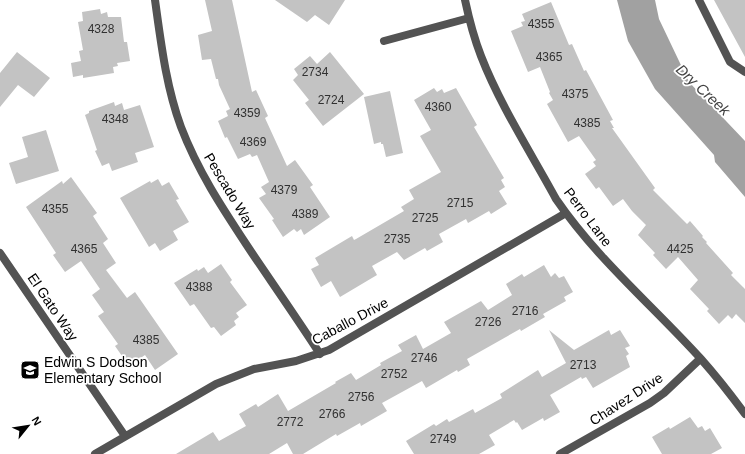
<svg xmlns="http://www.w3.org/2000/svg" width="745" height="454" viewBox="0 0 745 454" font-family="Arial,sans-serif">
<rect width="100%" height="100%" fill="#fff"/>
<path fill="#a1a1a1" d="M 617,0 L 655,0 L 659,19 L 689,82 L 745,141 L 745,197 L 715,162 L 714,155 L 655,89 L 628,41 Z"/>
<path fill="#c3c3c3" d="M 205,0 L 232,0 L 252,92 L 256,90 L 268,116 L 265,118 L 287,166 L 295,160 L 313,185 L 310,187 L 330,217 L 304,235 L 301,229 L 297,232 L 294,229 L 283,237 L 272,220 L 274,219 L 259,198 L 266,194 L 261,187 L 269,182 L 257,155 L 252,157 L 250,154 L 238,159 L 227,137 L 225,138 L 218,121 L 228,116 L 226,111 L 230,109 L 219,85 L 218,79 L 216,79 L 211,59 L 202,60 L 198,35 L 212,31 Z
M 275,0 L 345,0 L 329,25 L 315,15 L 307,22 Z
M 714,0 L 745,0 L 745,57 Z
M 551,2 L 569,45 L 572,44 L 584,71 L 586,70 L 613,120 L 610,121 L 614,128 L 612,128 L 655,188 L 653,190 L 687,224 L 690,221 L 703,236 L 702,237 L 707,242 L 706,243 L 733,273 L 731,275 L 745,289 L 745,323 L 736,314 L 732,319 L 728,315 L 719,324 L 707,311 L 709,309 L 690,289 L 698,280 L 678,257 L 666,269 L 653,255 L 655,253 L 638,235 L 646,225 L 632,211 L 623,199 L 613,206 L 599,187 L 596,189 L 585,174 L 596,166 L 593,162 L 596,160 L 579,136 L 568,142 L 547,104 L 553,100 L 549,93 L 550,92 L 540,67 L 528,72 L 511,31 L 523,26 L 521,22 L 525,21 L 522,14 Z
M 100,9 L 101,14 L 107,12 L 108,17 L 121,17 L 124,42 L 127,42 L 130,61 L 117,63 L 118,66 L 113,67 L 114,73 L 83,78 L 83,75 L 73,77 L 71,63 L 81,61 L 79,51 L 83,50 L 78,22 L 83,21 L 82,12 Z
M 17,52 L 50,78 L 34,97 L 18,85 L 0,107 L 0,73 Z
M 330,52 L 364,94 L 323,126 L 305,103 L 309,100 L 293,80 L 298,75 L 294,69 L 310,56 L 317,64 Z
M 434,88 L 437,92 L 442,89 L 444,93 L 456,88 L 477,125 L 474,127 L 504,178 L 501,180 L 505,187 L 499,191 L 507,204 L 491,214 L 489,211 L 468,223 L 466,219 L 439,234 L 443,242 L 427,251 L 425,248 L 404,260 L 397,252 L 372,266 L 377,275 L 340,297 L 331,281 L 321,287 L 311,269 L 319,265 L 315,258 L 352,236 L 354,240 L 356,239 L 404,211 L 401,207 L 414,199 L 409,190 L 441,172 L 420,136 L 431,130 L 414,100 Z
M 390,91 L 403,153 L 386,157 L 383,144 L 381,144 L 381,142 L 374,144 L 364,97 Z
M 114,102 L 115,106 L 122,103 L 124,110 L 140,105 L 154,147 L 135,153 L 138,162 L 112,171 L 109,163 L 102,166 L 95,151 L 97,150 L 85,115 L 89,113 L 89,111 Z
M 46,130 L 59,171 L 16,184 L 9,163 L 28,157 L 22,137 Z
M 71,177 L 97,213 L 93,216 L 108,239 L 103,243 L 116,263 L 106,270 L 127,298 L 135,292 L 178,354 L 155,370 L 145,355 L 129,366 L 115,346 L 118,344 L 98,316 L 104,312 L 92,295 L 100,289 L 81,261 L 65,272 L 53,255 L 56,253 L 26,207 L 62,181 L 63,184 Z
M 158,179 L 162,186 L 169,182 L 179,199 L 176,200 L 189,222 L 173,231 L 178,240 L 160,251 L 155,243 L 149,247 L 120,198 L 150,181 L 151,183 Z
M 221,264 L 232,280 L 230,282 L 247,305 L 236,313 L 239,317 L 234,321 L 236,325 L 221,336 L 214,327 L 211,328 L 194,304 L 190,306 L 174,283 L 197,269 L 198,271 L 204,267 L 208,273 Z
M 544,265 L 551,277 L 555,273 L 559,278 L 564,276 L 573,292 L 564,297 L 566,301 L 543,314 L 545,317 L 521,331 L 520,329 L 467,359 L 470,365 L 458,372 L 457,370 L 426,388 L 422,381 L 382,403 L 387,411 L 361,426 L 360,423 L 337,436 L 336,434 L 303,454 L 293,454 L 287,443 L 269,454 L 176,454 L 213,432 L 219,441 L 246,426 L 239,414 L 256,404 L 258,407 L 278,394 L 288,411 L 336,383 L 335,382 L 351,373 L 356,380 L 381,365 L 380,363 L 402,351 L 398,345 L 416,335 L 423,349 L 451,333 L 444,322 L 481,301 L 488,310 L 512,295 L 506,284 L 522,274 L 524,277 Z
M 549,330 L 574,350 L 609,330 L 611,335 L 620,330 L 630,346 L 625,348 L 629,354 L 626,356 L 630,367 L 593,388 L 586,377 L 582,379 L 581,377 L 550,395 L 560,412 L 544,421 L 543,418 L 522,430 L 517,422 L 516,423 L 514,420 L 489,435 L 495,445 L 479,454 L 414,454 L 406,441 L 434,424 L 436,426 L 447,419 L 449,422 L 473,409 L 475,413 L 502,398 L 500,394 L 538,370 L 542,377 L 566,363 Z
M 690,417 L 698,428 L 702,426 L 705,431 L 710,428 L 722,448 L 711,454 L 662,454 L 652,437 L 669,427 L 670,429 Z"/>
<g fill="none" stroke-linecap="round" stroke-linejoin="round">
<path stroke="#535353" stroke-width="8" d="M 699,0 L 730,62 L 745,72"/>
<path stroke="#535353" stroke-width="8" d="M 155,0 C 161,43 166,86 181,127 C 199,174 225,212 252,253 C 275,287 298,320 320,354
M 465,0 C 469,19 474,38 481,56 C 500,105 531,153 556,199 C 597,259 653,306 701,359 C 717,377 731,395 745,414
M 384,41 L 469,18
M 0,253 L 125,436
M 95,454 L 216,384 L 254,369 L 296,361 L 329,350 L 566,213
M 560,454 L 650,403 L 664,393 L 700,359"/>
</g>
<defs>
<symbol id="school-square" viewBox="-11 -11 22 22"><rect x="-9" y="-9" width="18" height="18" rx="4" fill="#000" stroke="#fff"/><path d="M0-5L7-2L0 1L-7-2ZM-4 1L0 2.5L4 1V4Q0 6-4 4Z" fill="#fff"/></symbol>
</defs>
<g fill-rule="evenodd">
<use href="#school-square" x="19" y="359" width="22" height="22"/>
</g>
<g text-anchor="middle" stroke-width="3.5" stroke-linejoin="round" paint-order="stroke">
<g font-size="12" fill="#313131">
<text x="541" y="28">4355</text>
<text x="101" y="33">4328</text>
<text x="549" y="61">4365</text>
<text x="315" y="76">2734</text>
<text x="575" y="98">4375</text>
<text x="331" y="104">2724</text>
<text x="438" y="111">4360</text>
<text x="247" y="117">4359</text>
<text x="115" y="123">4348</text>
<text x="587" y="127">4385</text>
<text x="253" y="146">4369</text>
<text x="284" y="194">4379</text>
<text x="460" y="207">2715</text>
<text x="55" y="213">4355</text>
<text x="305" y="218">4389</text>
<text x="425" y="222">2725</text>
<text x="397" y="243">2735</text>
<text x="84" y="253">4365</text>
<text x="680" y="253">4425</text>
<text x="199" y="291">4388</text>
<text x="525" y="315">2716</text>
<text x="488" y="326">2726</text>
<text x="146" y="344">4385</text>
<text x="424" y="362">2746</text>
<text x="583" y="369">2713</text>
<text x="394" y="378">2752</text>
<text x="361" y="401">2756</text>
<text x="332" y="418">2766</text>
<text x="290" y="426">2772</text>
<text x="443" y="443">2749</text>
</g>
<g font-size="14" fill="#000" stroke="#fff">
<text transform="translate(230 191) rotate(59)" y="5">Pescado Way</text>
<text transform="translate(588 217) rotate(53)" y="5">Perro Lane</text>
<text transform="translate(53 307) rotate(56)" y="5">El Gato Way</text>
<text transform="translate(350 321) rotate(-28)" y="5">Caballo Drive</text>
<text transform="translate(626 399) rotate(-33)" y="5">Chavez Drive</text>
</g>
<g font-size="14" fill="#000" stroke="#fff" text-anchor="start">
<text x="44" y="367">Edwin S Dodson<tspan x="44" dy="16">Elementary School</tspan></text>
</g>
<g font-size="15" font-style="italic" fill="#424242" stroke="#fff">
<text transform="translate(703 90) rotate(43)" y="5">Dry Creek</text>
</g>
</g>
<g transform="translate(28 426) rotate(60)" stroke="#ffffff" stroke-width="3" paint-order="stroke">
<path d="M0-3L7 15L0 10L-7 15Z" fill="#000000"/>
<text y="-6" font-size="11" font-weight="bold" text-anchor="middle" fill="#000000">N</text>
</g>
</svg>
